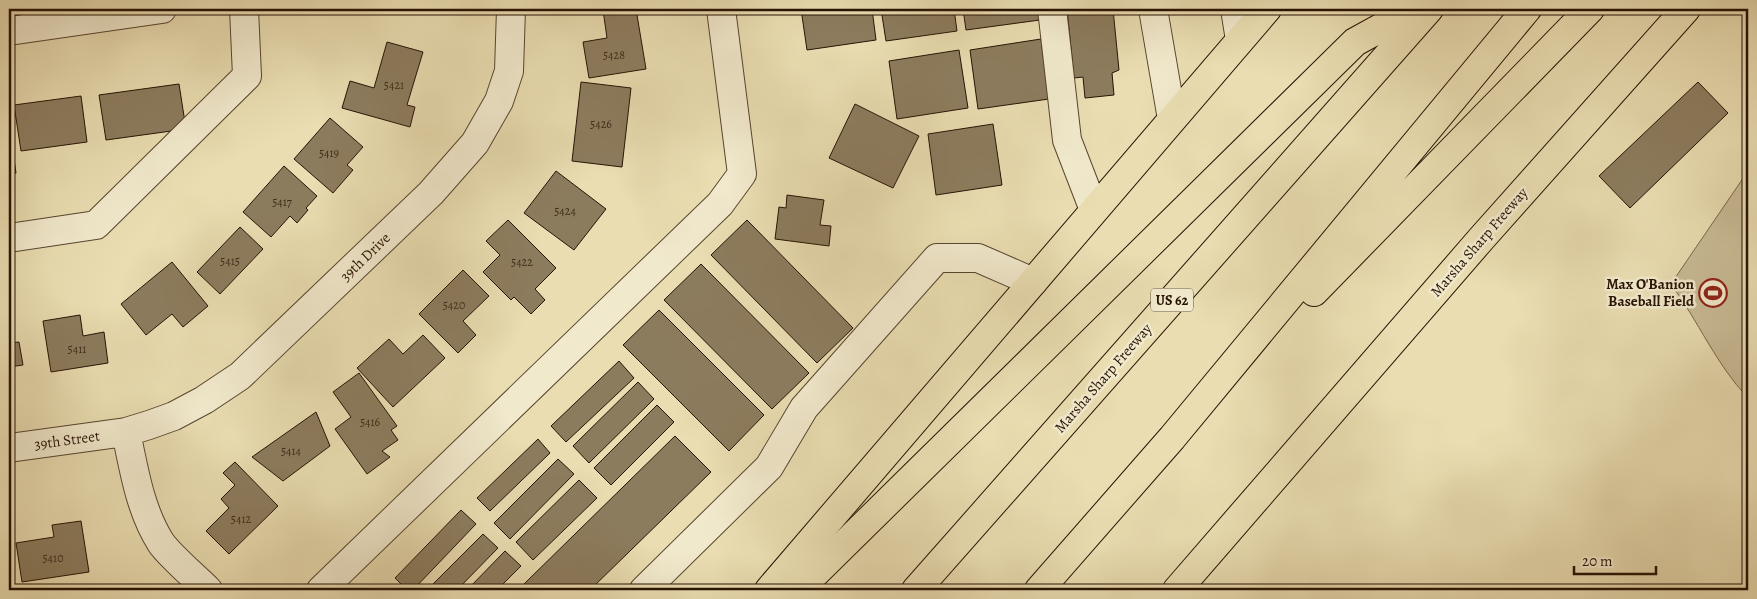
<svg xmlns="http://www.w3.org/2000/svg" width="1757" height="599" viewBox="0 0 1757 599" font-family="Alegreya,serif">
<rect width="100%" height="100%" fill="#e9ddb1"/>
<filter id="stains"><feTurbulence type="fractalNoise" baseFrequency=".004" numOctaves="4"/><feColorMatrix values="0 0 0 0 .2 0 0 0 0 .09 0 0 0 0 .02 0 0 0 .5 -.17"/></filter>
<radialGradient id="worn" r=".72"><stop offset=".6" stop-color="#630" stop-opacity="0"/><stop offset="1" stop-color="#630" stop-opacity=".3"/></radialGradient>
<path fill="#c8ba94" stroke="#78664c" d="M 1748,171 L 1748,398 C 1715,363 1699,322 1671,284 Z"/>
<path fill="#8c7c5e" stroke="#271204" d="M 613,9 L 636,9 L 646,69 L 589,78 L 583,42 L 607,38 L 603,10 Z
M 801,9 L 872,9 L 876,40 L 807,50 Z
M 881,9 L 954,9 L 957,31 L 886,41 Z
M 963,9 L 1038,9 L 1040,20 L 966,30 Z
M 1067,9 L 1113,9 L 1119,70 L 1112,73 L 1114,95 L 1085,98 L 1083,77 L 1074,78 Z
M 1041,39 L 1049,99 L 978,109 L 970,50 Z
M 387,42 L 423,52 L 407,105 L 415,107 L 410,127 L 342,108 L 350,81 L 374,88 Z
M 959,50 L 968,108 L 897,119 L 889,61 Z
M 581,82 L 631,88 L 622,167 L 572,161 Z
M 1698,82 L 1728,113 L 1630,208 L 1599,176 Z
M 179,84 L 186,129 L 106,140 L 99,95 Z
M 81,96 L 87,142 L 21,151 L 14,105 Z
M 855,104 L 919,136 L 893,188 L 829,158 Z
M 330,118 L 363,147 L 347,165 L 353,170 L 333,193 L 294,159 Z
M 9,123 L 16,173 L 9,174 Z
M 993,124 L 1002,185 L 936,195 L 928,134 Z
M 284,166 L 317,196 L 306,208 L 308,210 L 297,223 L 290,216 L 271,237 L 243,212 Z
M 556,171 L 606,209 L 574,250 L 524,213 Z
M 787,195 L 824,200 L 820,225 L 831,226 L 829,246 L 775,239 L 779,207 L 786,208 Z
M 508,220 L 556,268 L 535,289 L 545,300 L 531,314 L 514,297 L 511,300 L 483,272 L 500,255 L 486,241 Z
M 747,220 L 853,328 L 817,363 L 711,255 Z
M 240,227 L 263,249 L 220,294 L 197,272 Z
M 172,262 L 208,306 L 183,327 L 172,314 L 146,335 L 121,304 Z
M 701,264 L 809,373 L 772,409 L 664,300 Z
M 463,270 L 489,296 L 463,321 L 476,335 L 458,353 L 419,314 Z
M 659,310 L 764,415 L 729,451 L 623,345 Z
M 80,315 L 83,336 L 104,332 L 108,363 L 51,372 L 43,321 Z
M 423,335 L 445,358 L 393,407 L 357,368 L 389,339 L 403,354 Z
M 19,342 L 23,365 L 9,367 L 9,343 Z
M 619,361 L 634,378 L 566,442 L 551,426 Z
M 359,373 L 397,426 L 391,430 L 398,440 L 382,451 L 390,457 L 367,474 L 335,429 L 351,417 L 333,392 Z
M 638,382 L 654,399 L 589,463 L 573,446 Z
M 657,405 L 674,422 L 611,485 L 594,468 Z
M 316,412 L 330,446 L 283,481 L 252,457 Z
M 675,436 L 711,472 L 590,590 L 530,590 L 524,584 Z
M 538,439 L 550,453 L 490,511 L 477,498 Z
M 558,459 L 574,474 L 510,539 L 494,523 Z
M 235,462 L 278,506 L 229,554 L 206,531 L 229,508 L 221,499 L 235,485 L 223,473 Z
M 579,480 L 597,498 L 533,560 L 516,542 Z
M 461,510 L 476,524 L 413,590 L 407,590 L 395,578 Z
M 81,521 L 89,572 L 22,582 L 16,543 L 54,537 L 52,525 Z
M 483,534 L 498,548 L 457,590 L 427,590 Z
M 505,551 L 521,566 L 497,590 L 467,590 Z"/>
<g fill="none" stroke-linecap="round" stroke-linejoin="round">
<defs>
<path id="minor" d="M 1052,9 L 1067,140 L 1094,210
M 1153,9 L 1172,119
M 1235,9 L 1240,40
M 9,31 L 162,9
M 9,238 L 96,225 L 247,76 L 244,9
M 126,432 C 134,470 140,510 161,543 C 171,557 195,577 208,590
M 9,448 L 126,432 L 149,425 L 174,416 L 204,400 L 240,376 L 431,193 L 475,143 L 499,101 L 509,71 L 511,9
M 321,590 L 720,204 L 742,174 L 721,9
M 644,590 L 769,467 L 804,408 L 937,258 L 978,258 L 1033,282"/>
<path id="major" d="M 769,590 L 1267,9
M 1177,590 L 1481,239 L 1686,9"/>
<path id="highway" d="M 1314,292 L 1590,9
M 798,590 L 1355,42 L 1415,9
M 916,590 L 1429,9
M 1039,590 L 1172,438 L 1527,9"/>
</defs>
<use href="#minor" stroke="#58452f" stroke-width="30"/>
<use href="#major" stroke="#271204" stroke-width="30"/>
<use href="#highway" stroke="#271204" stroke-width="30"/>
<use href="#minor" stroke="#f1e9cc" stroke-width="28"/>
<use href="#major" stroke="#e9ddb1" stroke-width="28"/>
<use href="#highway" stroke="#e9ddb1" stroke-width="28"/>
</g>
<defs>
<symbol id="stadium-ring" viewBox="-11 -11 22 22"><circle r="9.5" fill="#f1e9cc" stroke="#8f2418" stroke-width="1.5"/><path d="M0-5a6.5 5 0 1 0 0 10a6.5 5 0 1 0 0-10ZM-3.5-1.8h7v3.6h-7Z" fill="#8f2418"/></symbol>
</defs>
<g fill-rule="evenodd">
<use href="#stadium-ring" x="1697" y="277" width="32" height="32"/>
</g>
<g text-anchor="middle" stroke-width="5" stroke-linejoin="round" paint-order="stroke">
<g font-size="12" fill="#402c1a">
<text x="614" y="59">5428</text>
<text x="394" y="89">5421</text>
<text x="601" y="128">5426</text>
<text x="329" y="157">5419</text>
<text x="282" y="206">5417</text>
<text x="565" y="215">5424</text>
<text x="230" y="265">5415</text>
<text x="522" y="266">5422</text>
<text x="454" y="309">5420</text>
<text x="77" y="353">5411</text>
<text x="370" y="426">5416</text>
<text x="291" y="455">5414</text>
<text x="241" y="523">5412</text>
<text x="53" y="562">5410</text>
</g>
<rect fill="#f1e9cc" stroke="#645240" stroke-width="1" x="1151" y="288.5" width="42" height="23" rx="4"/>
<g font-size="14" font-weight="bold" fill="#271204">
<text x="1172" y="305">US 62</text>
</g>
<g font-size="15" fill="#271204" stroke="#f1e9cc">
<text transform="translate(1479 242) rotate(-49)" y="5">Marsha Sharp Freeway</text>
<text transform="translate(365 257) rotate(-44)" y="5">39th Drive</text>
<text transform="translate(1103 378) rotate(-49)" y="5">Marsha Sharp Freeway</text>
<text transform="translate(67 440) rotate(-8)" y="5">39th Street</text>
</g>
<g font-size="15" font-weight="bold" fill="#271204" stroke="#f1e9cc" text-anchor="end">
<text x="1694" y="289">Max O'Banion<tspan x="1694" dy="17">Baseball Field</tspan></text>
</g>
</g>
<rect width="1757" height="599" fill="none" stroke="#e9ddb1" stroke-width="30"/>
<rect x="10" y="10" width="1737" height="579" fill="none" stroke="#271204" stroke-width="2.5"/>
<rect x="15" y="15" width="1727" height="569" fill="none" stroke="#271204"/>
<path d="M1574 566v8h82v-8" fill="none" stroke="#271204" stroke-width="2.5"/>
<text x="1582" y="566" font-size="15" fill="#271204" stroke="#f1e9cc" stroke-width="4" paint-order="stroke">20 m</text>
<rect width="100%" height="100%" filter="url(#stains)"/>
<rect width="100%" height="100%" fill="url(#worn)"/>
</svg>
